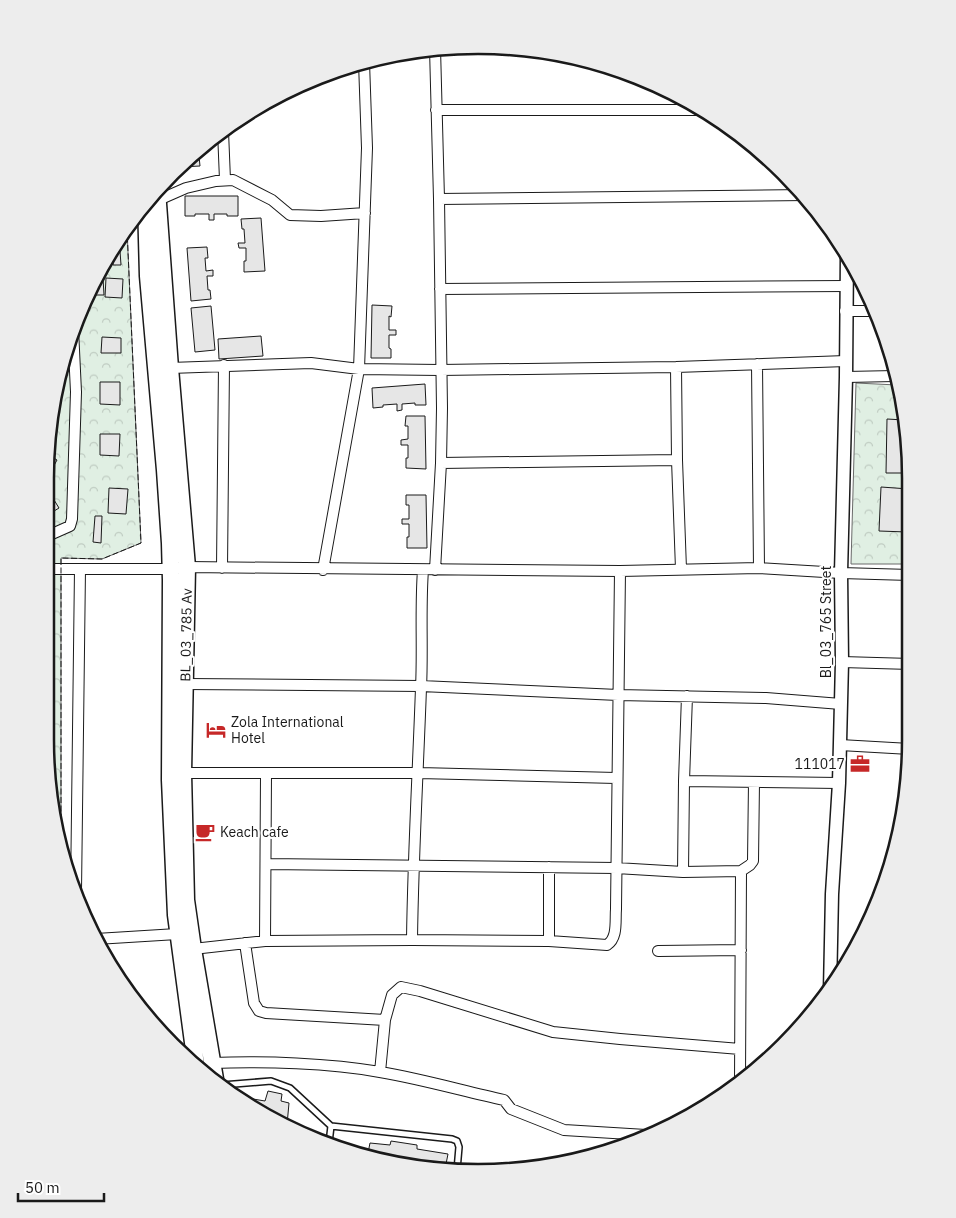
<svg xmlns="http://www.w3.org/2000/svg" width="956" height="1218" viewBox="0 0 956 1218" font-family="'IBM Plex Sans',sans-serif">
<defs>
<pattern id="park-crowns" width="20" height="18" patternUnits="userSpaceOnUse" patternTransform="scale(1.25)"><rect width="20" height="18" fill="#e0efe3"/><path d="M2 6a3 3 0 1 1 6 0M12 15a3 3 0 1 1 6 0" fill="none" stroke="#c0ccc2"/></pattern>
</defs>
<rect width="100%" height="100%" fill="#fff"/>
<path fill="url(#park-crowns)" stroke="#6a6a6a" d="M 127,229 L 141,543 L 102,559 L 61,558 L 61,854 L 45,740 L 46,450 L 68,339 Z
M 856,383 L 897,385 L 910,449 L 910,564 L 851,564 Z"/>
<path fill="#e6e6e6" stroke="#1a1a1a" d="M 196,150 L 197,156 L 199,156 L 200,166 L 180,167 Z
M 185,196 L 238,196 L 238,216 L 227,216 L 227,214 L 214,214 L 214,220 L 209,220 L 209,214 L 195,214 L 195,216 L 185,216 Z
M 261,218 L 265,271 L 244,272 L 244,261 L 246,261 L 246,248 L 239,248 L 238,243 L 245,243 L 244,229 L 242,229 L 241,219 Z
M 207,247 L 208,258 L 205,258 L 206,271 L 213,270 L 213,276 L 207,276 L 208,290 L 210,290 L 211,299 L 191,301 L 187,248 Z
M 115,250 L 120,251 L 121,265 L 113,265 L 113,262 L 109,262 Z
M 101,278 L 103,278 L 104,295 L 91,295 Z
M 106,278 L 123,279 L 122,298 L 105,297 Z
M 372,305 L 392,306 L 391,317 L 389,316 L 389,330 L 396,330 L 396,335 L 389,335 L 389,348 L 391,349 L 391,358 L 371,358 Z
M 211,306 L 215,350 L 195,352 L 191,308 Z
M 261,336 L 263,356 L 219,359 L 218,339 Z
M 102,337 L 121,338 L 121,353 L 101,353 Z
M 100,382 L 120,382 L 120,405 L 100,404 Z
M 425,384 L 426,405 L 415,405 L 415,403 L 402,404 L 402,410 L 397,411 L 397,404 L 383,405 L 383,407 L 373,408 L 372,388 Z
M 406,416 L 425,416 L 426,469 L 406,468 L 406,458 L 408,458 L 408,445 L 401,445 L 401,440 L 408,439 L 408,426 L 405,426 Z
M 887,419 L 904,420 L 910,449 L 910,473 L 886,473 Z
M 100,434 L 120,434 L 119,456 L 100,455 Z
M 46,453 L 57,460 L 46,480 Z
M 46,487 L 59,508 L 46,516 Z
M 881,487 L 909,489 L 910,526 L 908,526 L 907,532 L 879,531 Z
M 109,488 L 128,489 L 126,514 L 108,513 Z
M 406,495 L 426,495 L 427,548 L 407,548 L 407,537 L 409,537 L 409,524 L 402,524 L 402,519 L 409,519 L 409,505 L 406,505 Z
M 95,516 L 102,516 L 101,543 L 93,542 Z
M 268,1091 L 282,1094 L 281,1101 L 289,1103 L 287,1125 L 262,1115 L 252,1108 L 253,1099 L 265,1101 Z
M 391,1141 L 417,1145 L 417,1149 L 448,1154 L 445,1169 L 367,1158 L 370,1143 L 390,1145 Z"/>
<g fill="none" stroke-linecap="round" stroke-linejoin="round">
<defs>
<path id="service" d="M 222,1085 L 271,1081 L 290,1088 L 331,1126 L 329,1143
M 331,1126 L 452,1139 L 457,1141 L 459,1147 L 457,1170"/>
<path id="minor" d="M 435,48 L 439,199 L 442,408 L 441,463 L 435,570
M 436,110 L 702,110
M 223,131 L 225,180
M 439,199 L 806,195
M 154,202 L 186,188 L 216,181 L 233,180 L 272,200 L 290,215 L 321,216 L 365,213
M 440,289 L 846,286
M 845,311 L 875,311
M 757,364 L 759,568
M 676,367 L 677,460 L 681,569
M 170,368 L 311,363 L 359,369 L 440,370 L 676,367 L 846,361
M 846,377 L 895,376
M 441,463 L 677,460
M 46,539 L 52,534 L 70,526 L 72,519 L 76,392 L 73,329
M 222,568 L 224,365
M 46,569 L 171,569 L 187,567 L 620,571 L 759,568 L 841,573 L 910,575
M 323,570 L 359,369 L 367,148 L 364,62
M 842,662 L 911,664
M 185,684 L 421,686 L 618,695 L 766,698 L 841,704
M 840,745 L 910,749
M 183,773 L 419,773 L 616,778
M 684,781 L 839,783
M 266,864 L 616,868 L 683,872 L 741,871 L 750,865 L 753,861 L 754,782
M 683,872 L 684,781 L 687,696
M 76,892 L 80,569
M 96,939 L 177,934
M 412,940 C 413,856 418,772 421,688 C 423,649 420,610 423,570
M 265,941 L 266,774
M 549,941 L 549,867
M 245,943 L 254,1003 L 259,1011 L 266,1013 L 385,1020
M 193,949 L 265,941 L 412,940 L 549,941 L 607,945 C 618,938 615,921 616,909 L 620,571
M 658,951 L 741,950
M 212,1063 C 264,1061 329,1063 380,1072 C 422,1079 463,1091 504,1100 L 511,1109 L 564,1130 L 646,1135
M 380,1072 L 385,1020 L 392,995 L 401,987 L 420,991 L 553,1032 L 620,1039 L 740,1049
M 740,1082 L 741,871"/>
<path id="tertiary" d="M 830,990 L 832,894 L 839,783 L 842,662 L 841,573 L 846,377 L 847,253"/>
<path id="primary" d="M 157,190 L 170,368 L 187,567 L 183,773 L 186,900 L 193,949 L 215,1079
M 146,202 L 148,276 L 165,470 L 170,543 L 171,580 L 170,780 L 176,915 L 196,1065"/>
</defs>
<use href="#service" stroke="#1a1a1a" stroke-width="8"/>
<use href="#minor" stroke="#1a1a1a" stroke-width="12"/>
<use href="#tertiary" stroke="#1a1a1a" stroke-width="15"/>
<use href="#primary" stroke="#1a1a1a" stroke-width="19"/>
<use href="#service" stroke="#fff" stroke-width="5"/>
<use href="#minor" stroke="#fff" stroke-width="10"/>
<use href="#tertiary" stroke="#fff" stroke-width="12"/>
<use href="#primary" stroke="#fff" stroke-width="16"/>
<path stroke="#1a1a1a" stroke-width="1" stroke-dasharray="6 2.5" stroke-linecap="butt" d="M 61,854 L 61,558 L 102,559 L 141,543 L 127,229"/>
</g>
<defs>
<symbol id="hotel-bare" viewBox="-9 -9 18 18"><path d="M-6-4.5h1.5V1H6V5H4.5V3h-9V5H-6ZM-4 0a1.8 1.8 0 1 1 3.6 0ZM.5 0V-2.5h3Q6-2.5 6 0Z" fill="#c62828" stroke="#fff" stroke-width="2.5" paint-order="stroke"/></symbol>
<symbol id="office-bare" viewBox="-9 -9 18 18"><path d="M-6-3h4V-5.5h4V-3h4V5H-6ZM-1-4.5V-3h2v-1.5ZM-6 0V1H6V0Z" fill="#c62828" stroke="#fff" stroke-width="2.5" paint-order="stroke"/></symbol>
<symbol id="cafe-bare" viewBox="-9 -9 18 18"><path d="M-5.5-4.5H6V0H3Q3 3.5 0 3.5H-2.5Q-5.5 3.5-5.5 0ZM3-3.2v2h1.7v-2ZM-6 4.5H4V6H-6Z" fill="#c62828" stroke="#fff" stroke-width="2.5" paint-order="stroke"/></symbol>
</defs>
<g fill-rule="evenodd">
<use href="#hotel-bare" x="202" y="716" width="28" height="28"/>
<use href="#office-bare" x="846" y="750" width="28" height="28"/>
<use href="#cafe-bare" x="191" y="818" width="28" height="28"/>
</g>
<g text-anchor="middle" stroke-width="4" stroke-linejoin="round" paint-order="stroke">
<g font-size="14" fill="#1a1a1a" stroke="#fff">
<text transform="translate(826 622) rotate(-90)" y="5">Bl_03_765 Street</text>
<text transform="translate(186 635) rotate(-89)" y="5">BL_03_785 Av</text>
</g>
<g font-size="14" fill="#1a1a1a" stroke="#fff" text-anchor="start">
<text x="231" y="727">Zola International<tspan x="231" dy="16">Hotel</tspan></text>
<text x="845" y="769" text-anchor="end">111017</text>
<text x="220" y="837">Keach cafe</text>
</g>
</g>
<path d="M0 0H956V1218H0ZM478 54H478A424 424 0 0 1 902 478V740A424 424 0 0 1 478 1164H478A424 424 0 0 1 54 740V478A424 424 0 0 1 478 54Z" fill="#ededed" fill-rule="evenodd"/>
<path fill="none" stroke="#1a1a1a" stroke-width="2.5" d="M478 54H478A424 424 0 0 1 902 478V740A424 424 0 0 1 478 1164H478A424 424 0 0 1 54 740V478A424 424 0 0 1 478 54Z"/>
<path d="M18 1193v8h86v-8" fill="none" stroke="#1a1a1a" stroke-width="2.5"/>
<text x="25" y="1193" font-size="15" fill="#1a1a1a" stroke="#ffffff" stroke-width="4" paint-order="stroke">50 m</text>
</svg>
